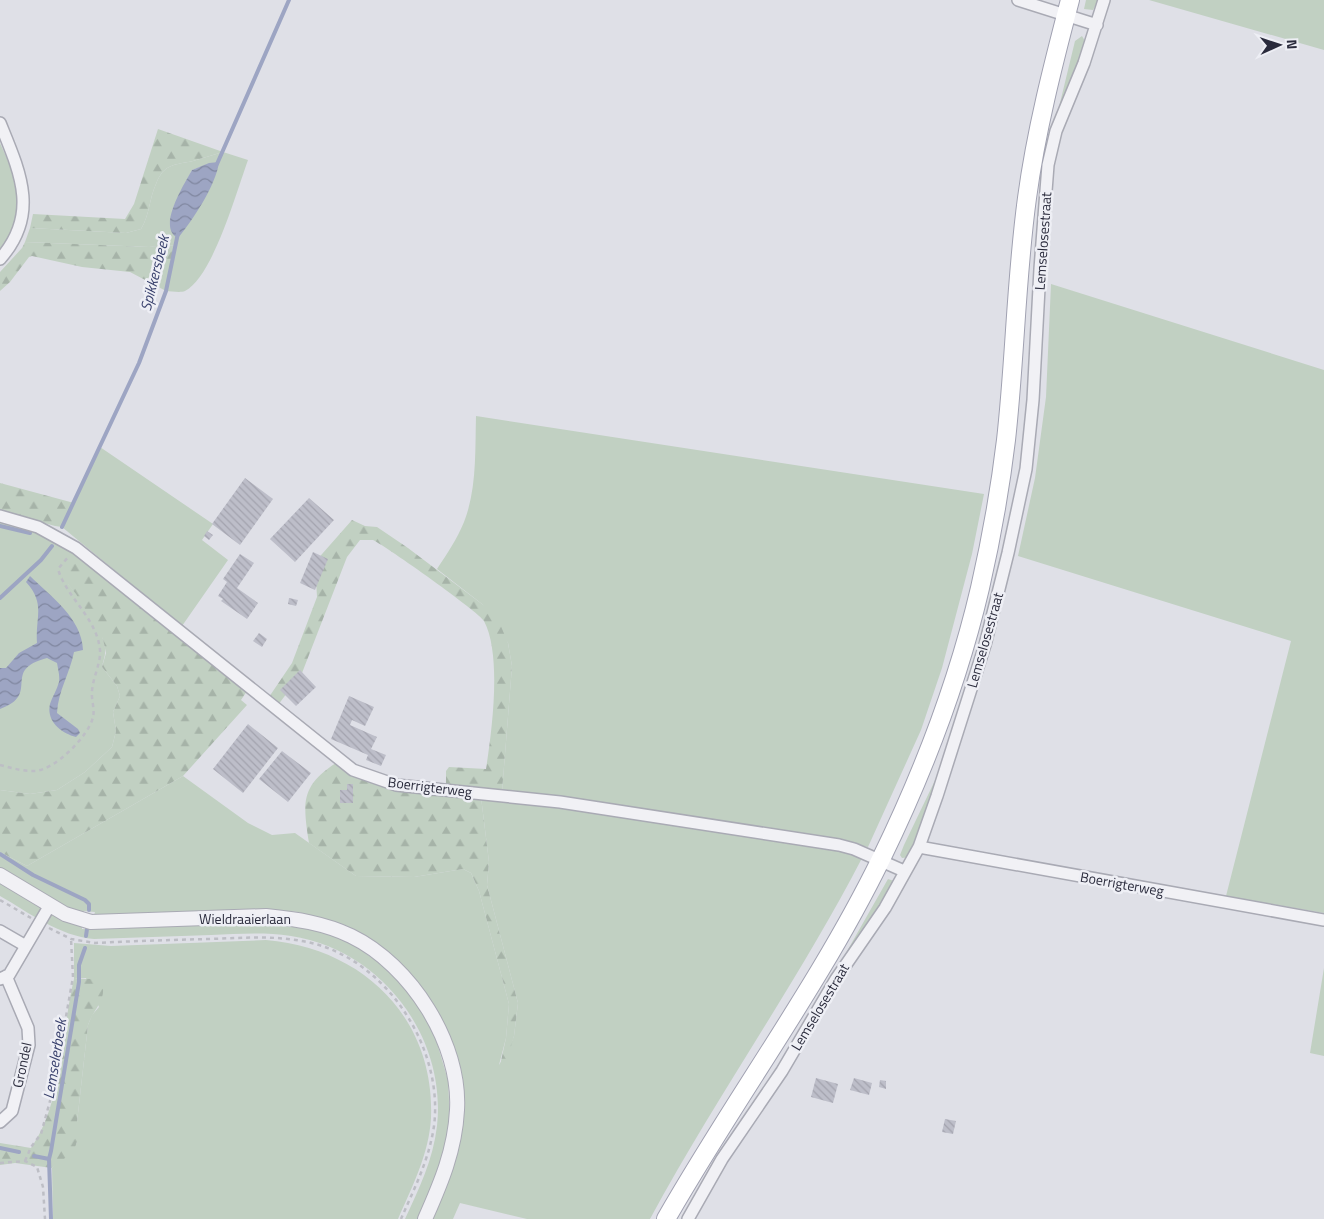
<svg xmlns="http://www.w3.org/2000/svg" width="1324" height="1219" viewBox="0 0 1324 1219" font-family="'Titillium Web',sans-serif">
<defs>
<pattern id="forest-firs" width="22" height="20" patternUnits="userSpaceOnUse" patternTransform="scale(1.25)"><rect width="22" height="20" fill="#c1d0c2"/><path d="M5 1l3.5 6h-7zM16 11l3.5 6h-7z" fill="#a6b3a8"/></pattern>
<pattern id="water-waves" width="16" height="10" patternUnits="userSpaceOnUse" patternTransform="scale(1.25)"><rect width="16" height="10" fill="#9da5c3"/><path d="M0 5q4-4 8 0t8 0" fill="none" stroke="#8087a0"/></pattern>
<pattern id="building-back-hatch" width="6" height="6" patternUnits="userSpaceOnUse" patternTransform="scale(1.25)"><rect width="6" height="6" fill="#bdbec9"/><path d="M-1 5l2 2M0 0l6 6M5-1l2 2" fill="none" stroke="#a3a3ae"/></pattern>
</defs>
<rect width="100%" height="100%" fill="#dfe0e7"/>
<path fill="#c1d0c2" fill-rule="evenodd" d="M 1086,0 L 1098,0 L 1093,10 L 1084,9 Z
M 1149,0 L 1324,0 L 1324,50 Z
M 1082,36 L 1085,41 L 1084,48 L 1052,136 L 1075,41 Z
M 0,143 C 18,182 31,214 0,251 Z
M 223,152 L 248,160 C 237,190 213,277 185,291 C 180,293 171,291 166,291 L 175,245 L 149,247 L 25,242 L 30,228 L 126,233 L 141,229 C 150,214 149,199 156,184 C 164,163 175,165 193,161 C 203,158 213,155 223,152 ZM 200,167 L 171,212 L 192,170 Z
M 1051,284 L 1324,370 L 1324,913 L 1226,896 L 1291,641 L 1018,556 L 1035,478 L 1046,397 Z
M 476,416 L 984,494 L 972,554 L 942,668 L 921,730 L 868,847 L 735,825 L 502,792 L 512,666 L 508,643 L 482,604 L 437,569 C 447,554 457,539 464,522 C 477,489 475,451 476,416 Z
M 100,447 L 213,524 L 202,540 L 228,560 L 182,626 L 62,527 Z
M 0,519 L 24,525 L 79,553 L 68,584 C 80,597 104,630 105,648 C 106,655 103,661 102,667 L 117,686 L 120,696 L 113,712 L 116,731 L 112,747 L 85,772 L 57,790 L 30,794 L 0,790 Z
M 939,772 L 911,857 L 902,858 L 900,855 L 904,845 Z
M 183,776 L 248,823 L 272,835 L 295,833 L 356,876 L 414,877 L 463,869 L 471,873 L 479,891 L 509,1004 L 506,1038 L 499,1065 L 509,1049 L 514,1036 L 518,1003 L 487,885 L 489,862 L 481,797 L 546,803 L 837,847 L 860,856 L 861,860 C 797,983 716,1097 650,1219 L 527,1219 L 460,1203 L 453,1219 L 431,1219 L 455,1160 L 451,1044 L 440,1016 L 421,988 L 335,923 L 298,912 L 265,909 L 94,915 L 95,912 L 84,911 L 83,914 L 66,907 L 0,868 L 0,852 L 27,866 Z
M 888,879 L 894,881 L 880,908 L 838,967 Z
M 0,882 L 82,926 L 82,929 L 280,922 L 333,934 L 351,943 L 389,970 L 410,992 L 434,1033 L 448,1080 L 450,1122 L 443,1161 L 419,1219 L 405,1219 C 419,1189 433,1160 437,1126 C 447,1036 380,949 291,936 C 264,932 238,934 211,935 C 172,936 133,938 94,939 C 59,936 30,913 0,896 Z
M 266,940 C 363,948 435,1018 431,1118 C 429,1154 412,1187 398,1219 L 53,1219 L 52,1168 L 77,1143 L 77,1122 L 88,1025 L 92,1015 L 99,1007 L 86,978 L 74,979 L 74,943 L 111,946 Z
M 1324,968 L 1324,1056 L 1310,1053 Z"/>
<path fill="url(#forest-firs)" d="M 158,129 L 223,152 C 213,155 203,158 193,161 C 175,165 164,163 156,184 C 149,199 150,214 141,229 L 126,233 L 30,228 L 33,214 L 125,219 L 134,204 Z
M 25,242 L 149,247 L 176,245 L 166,291 L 130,272 L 82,267 L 32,256 L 29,257 L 10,282 L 0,291 L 0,272 L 22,248 Z
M 0,483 L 74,503 L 62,527 L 55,526 L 0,511 Z
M 352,520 L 365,526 L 377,527 L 408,548 L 482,604 L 500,624 L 508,643 L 512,666 L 502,792 L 446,787 L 446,771 L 449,767 L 486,769 C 492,730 502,655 484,621 C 479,612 387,547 373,540 L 360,540 L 347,557 L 302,673 L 278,705 L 269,697 L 292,663 L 317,597 L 315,562 Z
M 79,553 L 247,691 L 241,700 L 247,705 L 183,776 L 27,866 L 0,852 L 0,790 L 30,794 L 57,790 L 85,772 L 112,747 L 116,731 L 113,712 L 120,696 L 117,686 L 102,667 L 106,653 L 103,639 L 76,594 L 62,577 L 62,569 L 67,561 Z
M 336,763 L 349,771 L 481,797 L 489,862 L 487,885 L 518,1003 L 514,1036 L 504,1070 L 499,1070 L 506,1038 L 509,1004 L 479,891 L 471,873 L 463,869 L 414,877 L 356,876 L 309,843 C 303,804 300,786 336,763 Z
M 74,979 L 94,979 L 102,982 C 107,1001 94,1008 88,1025 L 77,1122 L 77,1142 L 73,1152 L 52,1168 L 15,1163 L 0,1165 L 0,1143 L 31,1148 C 63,1102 61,1032 74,979 Z"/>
<path fill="url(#water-waves)" d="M 219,162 C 216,185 193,220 178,238 C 156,228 185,183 192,170 L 209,163 Z
M 30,576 C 50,596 82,618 83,650 L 74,652 C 70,673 58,691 57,713 L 78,729 L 80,733 L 76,737 C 61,733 46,721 50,704 C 52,697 57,690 59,682 C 60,676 58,669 57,663 L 47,658 C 0,670 42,694 0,709 L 0,668 L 6,668 L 19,653 L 37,643 C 35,617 46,604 26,582 Z"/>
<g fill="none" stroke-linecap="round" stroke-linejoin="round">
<path stroke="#9da5c3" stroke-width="4" d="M 217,164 L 289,0
M 0,526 L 30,533
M 62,527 L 139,363 L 166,291 L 178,233
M 0,598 L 41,560 L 52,546
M 0,854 L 33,875 L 85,900 L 89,904 L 89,910
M 86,936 L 87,929
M 0,1148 L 19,1152
M 34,1156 L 49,1159 L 51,1151 L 79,982 L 79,965 L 85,948
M 49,1159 L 51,1219"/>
</g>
<path fill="url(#building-back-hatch)" d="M 245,478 L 273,499 L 240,545 L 212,524 Z
M 309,498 L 334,520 L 295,562 L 270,539 Z
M 207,531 L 213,535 L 209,540 L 204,536 Z
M 313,552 L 328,559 L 315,590 L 300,583 Z
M 240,554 L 254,563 L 237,588 L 258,603 L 247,619 L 221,601 L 223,599 L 218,596 L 227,582 L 223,579 Z
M 289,598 L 298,600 L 296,606 L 288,604 Z
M 259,633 L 267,639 L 262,647 L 253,641 Z
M 300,670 L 316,687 L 296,706 L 280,690 Z
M 349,696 L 374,707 L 365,726 L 352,720 L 350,725 L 377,737 L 371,749 L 386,755 L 381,766 L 366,760 L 368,755 L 331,739 Z
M 248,724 L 278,748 L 243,793 L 213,769 Z
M 282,751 L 311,773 L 288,802 L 259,779 Z
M 347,784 L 353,784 L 353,803 L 340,803 L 340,790 L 347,790 Z
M 816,1078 L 838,1084 L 833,1103 L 811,1097 Z
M 854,1078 L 872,1083 L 869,1095 L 850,1090 Z
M 880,1080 L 886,1081 L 886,1089 L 879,1087 Z
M 945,1119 L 956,1121 L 953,1134 L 942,1132 Z"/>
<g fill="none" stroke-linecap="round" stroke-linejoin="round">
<defs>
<path id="minor" d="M 1018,0 L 1097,25
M 0,123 C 20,172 40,214 0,259
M 0,516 L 38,527 L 76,548 L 353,770 L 396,785 L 560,802 L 839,845 L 854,849 L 904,871
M 919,847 L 1324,920
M 0,931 L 26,946
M 0,979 L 9,975 L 50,905
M 0,1122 L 12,1111 L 29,1045 L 28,1028 L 6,976
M 688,1219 L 722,1159 L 782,1071 L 836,979 L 885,908 L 919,847 L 937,796 L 985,645 L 1008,553 L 1026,469 L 1033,400 L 1040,269 L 1048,165 L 1056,131 L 1084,63 L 1104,0"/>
<path id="tertiary" d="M 0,875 L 65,914 L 91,922 L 266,916 C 296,919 324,923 351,936 C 411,965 461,1044 457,1110 C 455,1150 441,1183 425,1219"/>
<path id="primary" d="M 666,1219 C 735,1098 820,984 881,859 C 923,773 958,682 980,588 C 991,540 1000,490 1006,440 C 1015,360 1016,278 1027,198 C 1036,131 1053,65 1070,0"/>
</defs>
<use href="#minor" stroke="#a9aab4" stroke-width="14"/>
<use href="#tertiary" stroke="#a9aab4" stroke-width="16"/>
<use href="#primary" stroke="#a0a1b1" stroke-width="20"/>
<path stroke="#bdbec5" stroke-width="2.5" stroke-dasharray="4 4" stroke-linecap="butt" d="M 0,765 C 11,768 22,771 34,771 C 54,771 89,736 93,717 C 95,709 91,699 92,691 C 93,677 101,663 100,650 C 97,618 66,597 58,569 L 69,556
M 0,900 L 31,918
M 49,928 L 71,939 L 95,943 C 132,941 170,940 208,939 C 242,938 274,935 307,942 C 386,958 444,1048 434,1126 C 429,1160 414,1189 401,1219
M 25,1161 L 31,1147 L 41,1134 L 53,1090 L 73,977 L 71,939
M 0,1163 L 25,1161 L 37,1167 L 43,1187 L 45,1219"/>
<use href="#minor" stroke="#f1f1f5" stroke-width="11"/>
<use href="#tertiary" stroke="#f1f1f5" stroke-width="14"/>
<use href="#primary" stroke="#fff" stroke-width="18"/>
</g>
<g text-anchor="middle" stroke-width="5" stroke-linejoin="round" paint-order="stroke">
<g font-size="14" fill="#2a2b3c" stroke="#eeeff5">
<text transform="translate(1043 241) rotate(-86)" y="5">Lemselosestraat</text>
<text transform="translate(985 640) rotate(-74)" y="5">Lemselosestraat</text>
<text transform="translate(430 787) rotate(7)" y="5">Boerrigterweg</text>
<text transform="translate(1122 884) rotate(10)" y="5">Boerrigterweg</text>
<text x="245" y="924">Wieldraaierlaan</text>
<text transform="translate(820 1007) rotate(-59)" y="5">Lemselosestraat</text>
<text transform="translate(22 1065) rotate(-78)" y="5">Grondel</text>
</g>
<g font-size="15" font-style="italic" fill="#38406c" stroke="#eeeff5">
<text transform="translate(155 273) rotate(-76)" y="5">Spikkersbeek</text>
<text transform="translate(55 1059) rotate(-81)" y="5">Lemselerbeek</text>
</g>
</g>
<g transform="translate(1279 45) rotate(87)" stroke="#eeeff5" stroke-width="4" paint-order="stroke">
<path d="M0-4L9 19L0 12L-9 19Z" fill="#2a2b3c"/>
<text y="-8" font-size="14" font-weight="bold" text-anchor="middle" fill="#2a2b3c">N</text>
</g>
</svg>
